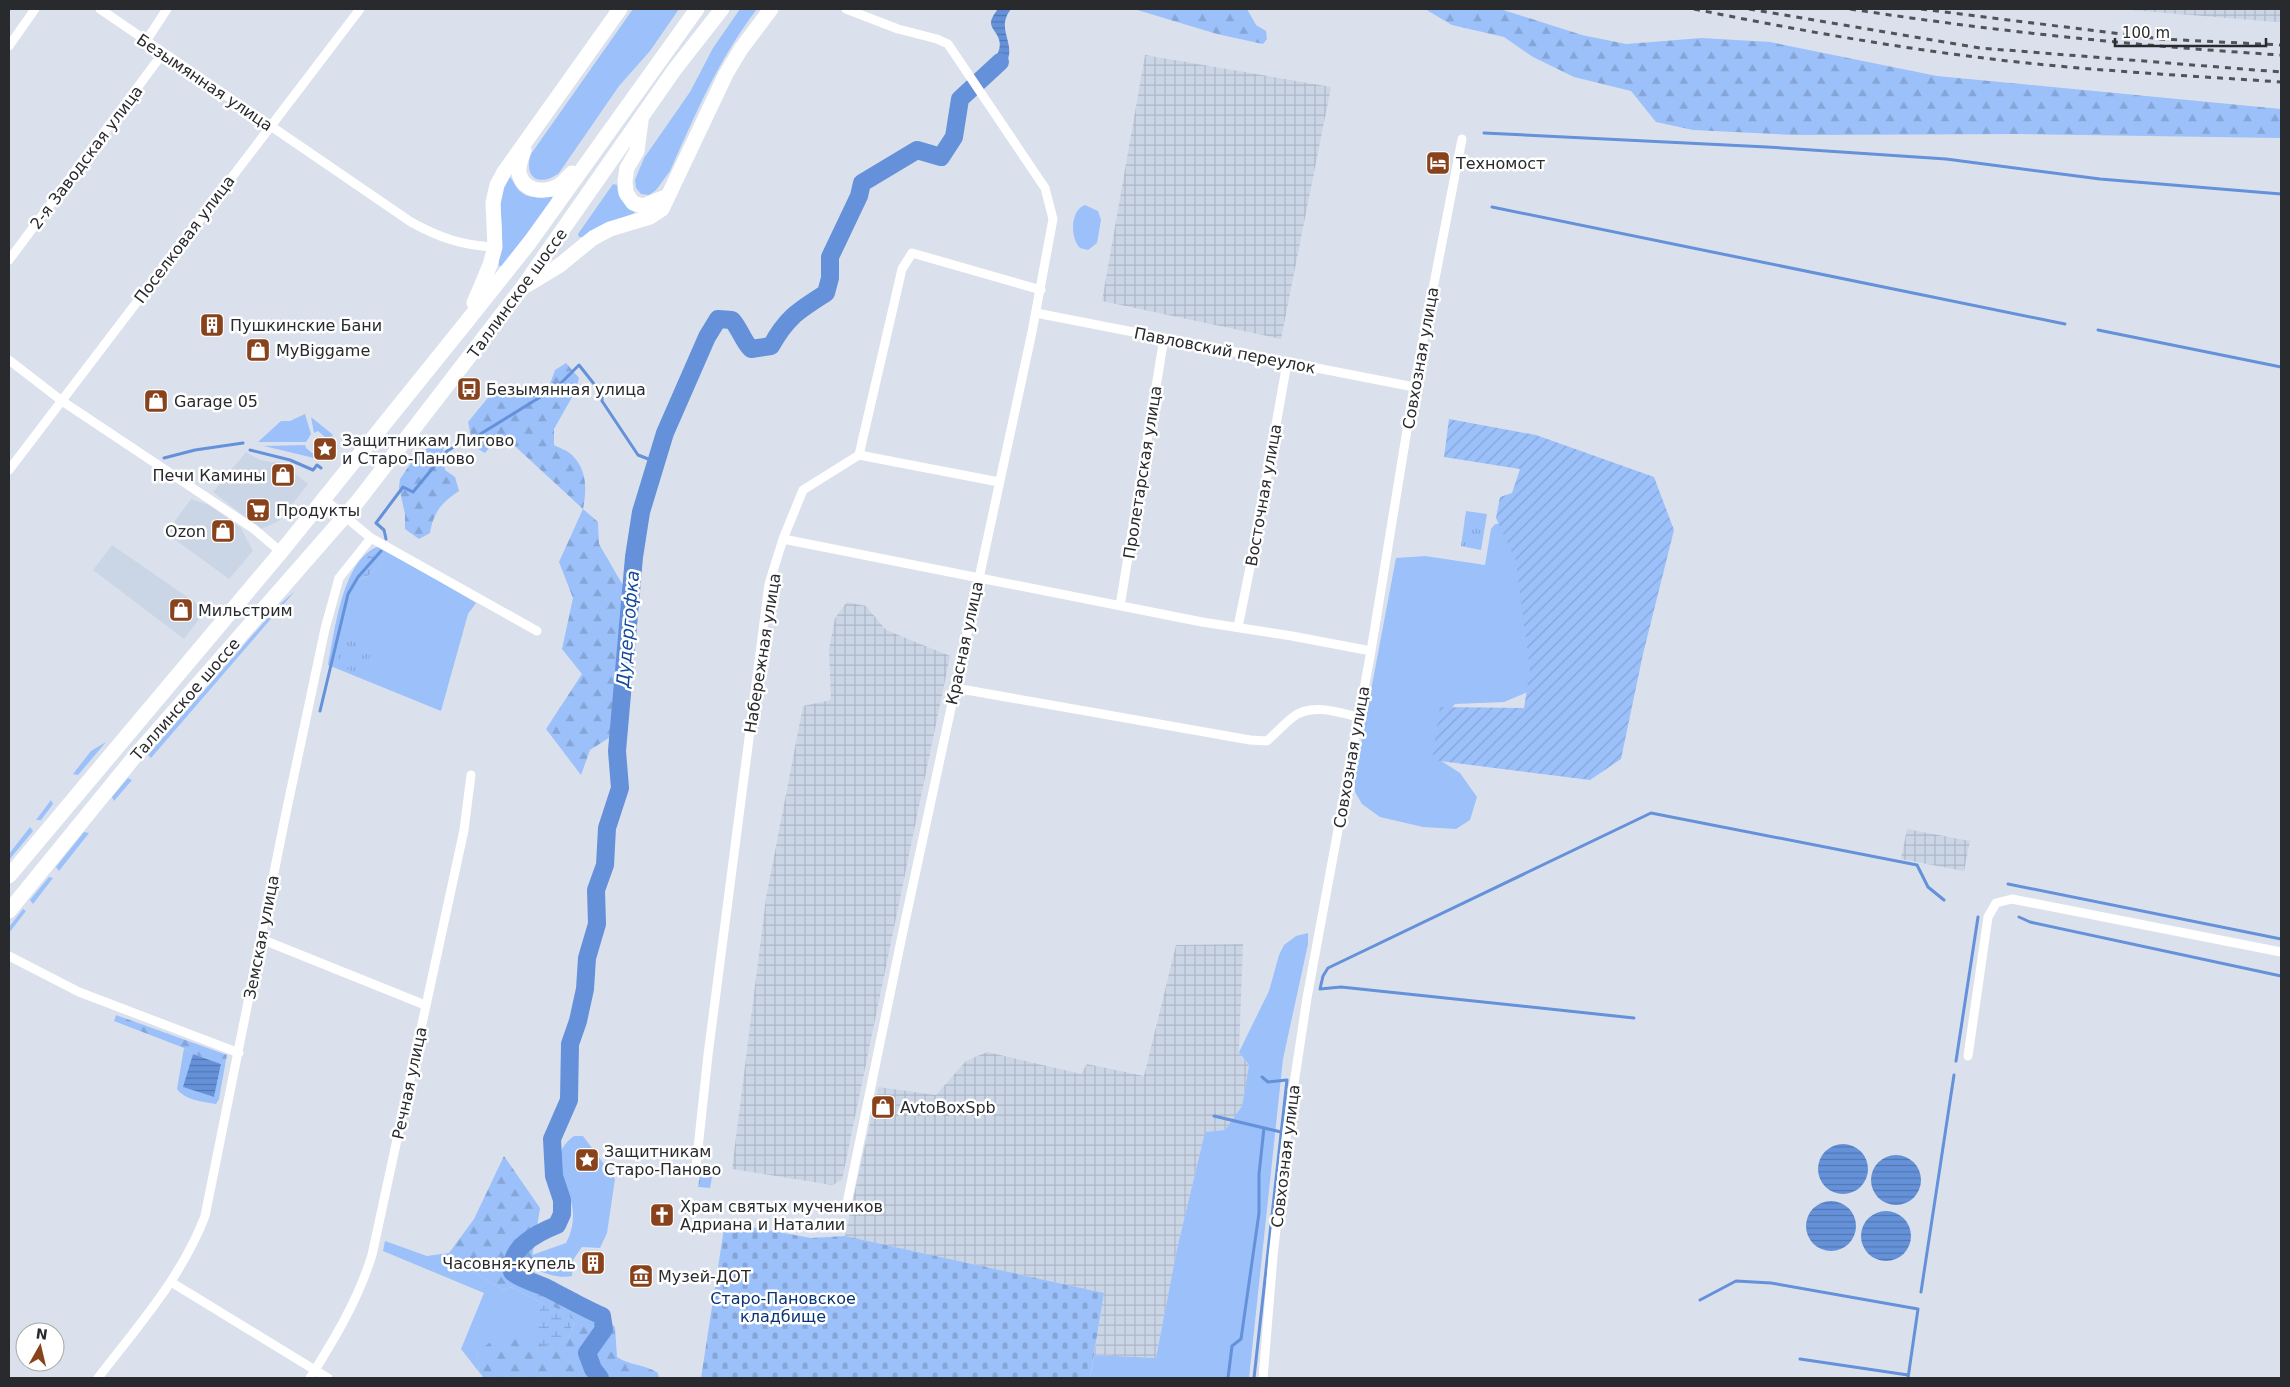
<svg xmlns="http://www.w3.org/2000/svg" width="2290" height="1387" viewBox="0 0 2290 1387" font-family="'DejaVu Sans',sans-serif">
<defs>
<pattern id="industrial-grid" width="8" height="8" patternUnits="userSpaceOnUse" patternTransform="scale(1.25)"><rect width="8" height="8" fill="#cad5e6"/><path d="M0 4h8M4 0v8" fill="none" stroke="#aeb7c6"/></pattern>
<pattern id="forest-firs" width="22" height="20" patternUnits="userSpaceOnUse" patternTransform="scale(1.25)"><rect width="22" height="20" fill="#9bc0fa"/><path d="M5 1l3.5 6h-7zM16 11l3.5 6h-7z" fill="#86a5d7"/></pattern>
<pattern id="wetland-marsh" width="20" height="14" patternUnits="userSpaceOnUse" patternTransform="scale(1.25)"><rect width="20" height="14" fill="#9bc0fa"/><path d="M1 5h8M5 5V1M11 12h8M15 12V8" fill="none" stroke="#86a5d7"/></pattern>
<pattern id="cemetery-stones" width="16" height="16" patternUnits="userSpaceOnUse" patternTransform="scale(1.25)"><rect width="16" height="16" fill="#9bc0fa"/><path d="M2 7V4a2 2 0 0 1 4 0v3zM10 15v-3a2 2 0 0 1 4 0v3z" fill="#86a5d7"/></pattern>
<pattern id="park-tufts" width="24" height="20" patternUnits="userSpaceOnUse" patternTransform="scale(1.25)"><rect width="24" height="20" fill="#9bc0fa"/><path d="M3 7l-1-3M5 7V3M7 7l1-3M15 17l-1-3M17 17v-4M19 17l1-3" fill="none" stroke="#86a5d7"/></pattern>
<pattern id="garden-furrows" width="10" height="10" patternUnits="userSpaceOnUse" patternTransform="scale(1.25)"><rect width="10" height="10" fill="#9bc0fa"/><path d="M-1 1l2-2M0 10L10 0M9 11l2-2" fill="none" stroke="#86a5d7"/></pattern>
<pattern id="water-rules" width="6" height="5" patternUnits="userSpaceOnUse" patternTransform="scale(1.25)"><rect width="6" height="5" fill="#6491d9"/><path d="M0 2.5h6" fill="none" stroke="#5277b0"/></pattern>
</defs>
<rect width="100%" height="100%" fill="#dae1ec"/>
<path fill="#cad5e6" d="M 246,452 L 260,460 L 283,464 L 308,484 L 279,521 L 261,529 L 213,492 Z
M 191,499 L 209,505 L 241,528 L 253,551 L 229,579 L 166,533 Z
M 112,545 L 206,610 L 184,639 L 93,570 Z"/>
<path fill="url(#industrial-grid)" d="M 2118,9 L 2281,9 L 2281,22 L 2276,22 Z
M 1145,55 L 1331,87 L 1281,339 L 1102,301 Z
M 847,602 L 866,606 L 886,630 L 950,656 L 842,1180 L 832,1185 L 732,1169 L 766,898 L 803,706 L 831,700 L 829,649 L 835,618 Z
M 1907,829 L 1970,841 L 1964,871 L 1901,859 Z
M 1243,944 L 1239,1052 L 1249,1065 L 1242,1106 L 1225,1130 L 1205,1132 L 1177,1249 L 1156,1358 L 1094,1355 L 1104,1293 L 845,1236 L 878,1087 L 936,1095 L 966,1061 L 987,1052 L 1081,1074 L 1087,1064 L 1144,1076 L 1176,945 Z"/>
<path fill="#9bc0fa" fill-rule="evenodd" d="M 633,9 L 679,9 L 650,51 L 619,86 L 559,173 C 539,188 523,177 531,154 Z
M 740,9 L 757,9 C 718,60 696,113 670,171 L 656,190 L 649,195 L 641,194 L 636,188 L 635,180 L 644,158 L 690,92 L 713,48 Z
M 510,177 C 513,180 514,184 517,188 C 526,200 539,197 552,197 L 553,200 L 502,266 L 499,266 C 498,258 501,247 502,238 C 503,219 495,192 510,177 Z
M 613,184 L 617,185 C 618,200 625,204 635,213 L 608,223 L 582,237 L 579,237 L 578,234 Z
M 1085,205 L 1098,211 L 1101,220 L 1097,243 L 1088,250 L 1080,248 C 1070,238 1070,210 1085,205 Z
M 305,414 L 311,434 L 306,442 L 258,442 L 281,421 L 290,421 Z
M 311,417 L 332,434 L 333,436 L 326,438 L 318,431 L 314,433 Z
M 305,445 L 306,448 L 312,453 L 318,452 L 322,456 L 314,458 L 264,446 Z
M 1508,523 L 1523,538 L 1537,688 L 1504,702 L 1455,704 L 1443,718 L 1435,757 L 1460,773 L 1477,797 L 1470,820 L 1456,829 L 1423,827 L 1380,817 L 1362,804 L 1355,792 L 1355,775 L 1396,558 L 1425,556 L 1485,565 L 1491,529 L 1495,524 Z
M 380,546 L 476,603 L 468,614 L 441,711 L 328,665 C 335,632 342,557 380,546 ZM 378,550 L 383,559 L 368,576 L 359,580 C 358,568 367,554 378,550 Z
M 295,591 L 151,758 L 148,755 L 277,607 Z
M 106,742 L 78,775 L 73,774 L 91,751 Z
M 128,778 L 132,780 L 114,801 L 112,797 Z
M 51,800 L 53,804 L 41,820 L 36,820 Z
M 30,827 L 33,831 L 9,860 L 9,854 Z
M 84,832 L 89,833 L 59,871 L 56,867 Z
M 49,877 L 53,878 L 33,904 L 30,900 Z
M 23,909 L 26,911 L 9,933 L 9,927 Z
M 1308,933 L 1308,944 L 1283,1059 L 1249,1378 L 1090,1378 L 1094,1355 L 1156,1358 L 1177,1249 L 1205,1132 L 1225,1130 L 1242,1106 L 1249,1065 L 1239,1052 L 1269,991 L 1279,955 L 1284,945 L 1296,936 Z
M 184,1048 L 193,1054 L 184,1087 L 214,1097 L 221,1064 L 226,1060 L 219,1099 L 216,1104 C 203,1102 185,1100 177,1089 Z
M 574,1136 L 583,1136 L 615,1179 L 607,1233 L 600,1248 L 582,1247 L 573,1260 L 572,1276 C 558,1279 543,1273 531,1267 L 532,1255 L 566,1243 C 573,1230 575,1216 571,1201 C 568,1193 561,1185 559,1177 C 554,1161 561,1145 574,1136 Z
M 385,1241 L 427,1256 L 449,1253 L 462,1265 L 503,1290 L 511,1287 L 574,1320 C 573,1333 569,1338 559,1346 L 477,1352 L 479,1372 L 461,1349 L 484,1293 L 383,1251 Z"/>
<path fill="url(#forest-firs)" d="M 1134,9 L 1247,9 L 1256,25 L 1266,31 L 1267,39 L 1263,44 L 1217,34 Z
M 1425,9 L 1500,9 L 1582,35 L 1626,44 L 1702,38 L 1770,42 L 1937,76 L 2281,109 L 2281,138 L 2022,134 L 1793,135 L 1693,130 L 1656,122 L 1631,91 L 1574,77 L 1533,57 L 1504,37 L 1452,25 Z
M 566,363 L 579,378 L 575,392 L 554,429 L 554,445 C 560,448 568,451 572,455 C 587,470 587,489 583,509 L 598,522 L 599,544 L 628,594 L 615,734 L 590,750 L 581,775 L 546,729 L 582,674 L 562,649 L 573,598 L 559,562 L 583,509 L 504,436 L 498,437 L 485,453 L 473,446 L 468,422 L 491,394 L 522,397 L 549,387 L 555,370 Z
M 437,439 L 443,443 L 445,470 L 455,477 L 459,491 C 442,502 433,513 430,533 L 419,539 L 405,529 L 405,514 L 399,487 L 400,479 L 411,463 Z
M 116,1015 L 227,1055 L 226,1060 L 221,1064 L 193,1054 L 184,1048 L 114,1021 Z
M 504,1156 L 540,1208 L 530,1270 L 578,1294 L 615,1327 L 617,1357 C 631,1366 644,1364 658,1373 L 659,1378 L 484,1378 L 479,1372 L 477,1352 L 496,1338 L 524,1337 L 559,1346 C 569,1338 573,1333 574,1320 L 511,1287 L 503,1290 L 462,1265 L 449,1253 L 474,1219 Z"/>
<path fill="url(#wetland-marsh)" d="M 378,550 L 383,553 L 383,559 L 368,576 L 359,580 C 357,568 367,554 378,550 Z
M 546,1303 L 570,1315 C 574,1330 569,1341 557,1349 L 541,1345 C 533,1328 532,1316 546,1303 Z"/>
<path fill="url(#cemetery-stones)" d="M 725,1222 L 811,1238 L 845,1236 L 1104,1293 L 1090,1378 L 701,1378 Z"/>
<path fill="url(#park-tufts)" d="M 1466,511 L 1487,514 L 1481,550 L 1461,546 Z
M 345,637 L 373,647 L 363,675 L 336,665 Z
M 700,1175 L 712,1177 L 710,1188 L 698,1187 Z"/>
<path fill="url(#garden-furrows)" d="M 1449,419 L 1536,435 L 1654,477 L 1674,530 L 1643,654 L 1621,759 L 1590,780 L 1432,760 L 1440,707 L 1524,708 L 1530,670 L 1516,561 L 1496,518 L 1500,497 L 1512,493 L 1520,469 L 1444,457 Z"/>
<path fill="url(#water-rules)" d="M 998,9 L 1011,9 C 996,28 1014,41 1008,59 C 1004,69 994,78 987,85 L 980,74 C 990,64 1005,52 998,37 C 996,32 991,28 991,23 C 991,18 995,13 998,9 Z
M 193,1054 L 221,1064 L 214,1097 L 183,1087 Z
M1818 1169a25 25 0 1 1 50 0a25 25 0 1 1-50 0Z
M1871 1180a25 25 0 1 1 50 0a25 25 0 1 1-50 0Z
M1806 1226a25 25 0 1 1 50 0a25 25 0 1 1-50 0Z
M1861 1236a25 25 0 1 1 50 0a25 25 0 1 1-50 0Z"/>
<g fill="none" stroke-linecap="round" stroke-linejoin="round">
<path stroke="#6491d9" stroke-width="3" d="M 1484,133 L 1767,147 L 1946,159 L 2100,179 L 2281,194
M 1492,207 L 2065,324
M 2098,330 L 2281,367
M 250,450 L 290,460 L 313,470 L 317,465 L 321,468
M 164,458 L 195,450 L 243,443
M 386,539 L 384,530 L 376,523 L 403,487 L 413,492 L 447,451 L 461,443 L 465,445 L 482,433 L 558,386 L 579,365 L 602,394 L 602,401 L 638,455 L 656,462
M 320,711 L 348,594 L 358,577 L 381,551
M 2008,884 L 2281,939
M 2019,917 L 2030,922 L 2281,976
M 1634,1018 L 1341,987 L 1320,989 L 1323,976 L 1328,968 L 1651,813 L 1917,865 L 1928,887 L 1944,900
M 1956,1061 L 1978,917
M 1214,1116 L 1281,1132
M 1921,1292 L 1954,1075
M 1700,1300 L 1736,1281 L 1771,1283 L 1918,1309 L 1908,1378
M 1800,1359 L 1908,1375
M 1228,1378 L 1232,1346 L 1241,1339 L 1259,1213 L 1259,1174 L 1264,1128
M 1254,1378 L 1287,1080 L 1268,1082 L 1262,1077"/>
<path stroke="#6491d9" stroke-width="18" d="M 600,1378 L 593,1369 L 587,1353 L 604,1329 L 602,1316 C 582,1307 564,1297 545,1287 C 533,1282 522,1280 512,1272 C 509,1247 537,1233 557,1225 L 562,1214 L 562,1200 L 554,1176 L 552,1139 L 569,1100 L 570,1044 L 578,1021 L 585,989 L 587,958 L 597,924 L 596,890 L 605,865 L 607,828 L 620,788 L 617,751 L 634,557 L 641,512 L 665,433 L 707,337 L 718,319 L 732,320 C 740,329 743,341 751,349 L 771,346 C 787,317 798,311 826,293 L 830,278 L 830,257 L 859,196 L 862,183 L 917,150 L 941,157 L 954,137 L 960,99 L 1000,62"/>
<path stroke="#fff" stroke-width="9" d="M 100,9 L 411,222 C 438,237 463,246 495,247
M 846,9 L 898,29 L 937,39 L 948,44 L 1045,188 L 1053,219 L 1032,332 L 903,931 L 847,1203
M 146,41 L 167,9
M 9,46 L 35,9
M 9,260 L 163,53
M 1036,313 L 1414,387
M 9,360 L 62,401 L 254,529 L 281,552
M 859,455 L 999,482
M 9,470 L 360,9
M 371,538 L 537,631
M 783,539 L 1202,622 L 1292,636 L 1371,651
M 1120,606 L 1164,338
M 1238,627 L 1254,548 L 1287,363
M 955,688 L 1250,740 L 1267,741 C 1276,733 1284,724 1293,717 C 1311,703 1338,712 1358,717
M 261,939 L 425,1005
M 9,956 L 79,992 L 239,1053
M 1968,1056 L 1988,917 L 1996,903 L 2012,899 L 2281,952
M 696,1167 L 708,1055 L 769,584 L 783,539 L 803,490 L 859,455 L 902,269 L 912,253 L 1041,290
M 171,1282 L 328,1378
M 98,1378 C 137,1327 182,1277 205,1216 L 286,813 L 325,629 L 339,578 L 371,538 L 324,499
M 310,1378 C 335,1338 358,1300 372,1255 L 464,830 L 471,775
M 1263,1378 L 1273,1256 L 1287,1130 L 1307,998 L 1371,651 L 1414,387 L 1462,139"/>
<path stroke="#fff" stroke-width="15" d="M 641,121 L 637,151 L 627,168 L 625,181 L 626,193 L 633,203 L 643,206 L 668,196
M 524,150 C 522,157 518,165 519,173 C 523,191 543,194 558,186 C 563,183 568,177 572,173
M 527,285 L 560,265 L 593,238 L 610,229 L 650,217 L 662,209 L 726,74 L 741,49 L 771,9
M 474,303 L 490,265 L 495,247 L 493,203 L 497,185 L 504,172 L 620,9
M 9,876 L 281,552 L 464,325 L 530,242 L 697,9
M 9,911 L 136,755 L 358,501 L 522,288 L 675,69 L 722,9"/>
<path stroke="#505358" stroke-width="3" stroke-dasharray="6 6" stroke-linecap="butt" d="M 1694,9 C 1787,28 1881,45 1975,57 C 2076,70 2179,75 2281,82
M 1749,9 L 1980,48 L 2281,72
M 1850,9 C 1993,31 2137,46 2281,55
M 1921,9 L 2161,39 L 2281,45"/>
</g>
<defs>
<symbol id="hotel-square" viewBox="-11 -11 22 22"><rect x="-9" y="-9" width="18" height="18" rx="4" fill="#88431c" stroke="#fff"/><path d="M-6-4.5h1.5V1H6V5H4.5V3h-9V5H-6ZM-4 0a1.8 1.8 0 1 1 3.6 0ZM.5 0V-2.5h3Q6-2.5 6 0Z" fill="#fff"/></symbol>
<symbol id="building-square" viewBox="-11 -11 22 22"><rect x="-9" y="-9" width="18" height="18" rx="4" fill="#88431c" stroke="#fff"/><path d="M-4-6H4V6H1V3H-1V6H-4ZM-2.5-4.3h1.7v1.8h-1.7ZM.8-4.3h1.7v1.8H.8ZM-2.5-1h1.7V.8h-1.7ZM.8-1h1.7V.8H.8Z" fill="#fff"/></symbol>
<symbol id="shop-square" viewBox="-11 -11 22 22"><rect x="-9" y="-9" width="18" height="18" rx="4" fill="#88431c" stroke="#fff"/><path d="M-5-2.5h2.3a2.7 3.5 0 0 1 5.4 0H5L5.5 6h-11ZM-1.5-2.5h3a1.5 2.3 0 0 0-3 0Z" fill="#fff"/></symbol>
<symbol id="bus-square" viewBox="-11 -11 22 22"><rect x="-9" y="-9" width="18" height="18" rx="4" fill="#88431c" stroke="#fff"/><path d="M-5-6H5V4H4V6H2V4H-2V6H-4V4H-5ZM-3.5-4V0h7V-4ZM-3.5 1.2v1.5H-2V1.2ZM2 1.2v1.5H3.5V1.2Z" fill="#fff"/></symbol>
<symbol id="sight-square" viewBox="-11 -11 22 22"><rect x="-9" y="-9" width="18" height="18" rx="4" fill="#88431c" stroke="#fff"/><path d="M0-6L1.8-2.2L6-1.7L2.9 1.2L3.7 5.4L0 3.3L-3.7 5.4L-2.9 1.2L-6-1.7L-1.8-2.2Z" fill="#fff"/></symbol>
<symbol id="supermarket-square" viewBox="-11 -11 22 22"><rect x="-9" y="-9" width="18" height="18" rx="4" fill="#88431c" stroke="#fff"/><path d="M-6-5.5h2.5l.6 2H6L4.5 2H-2.5L-4.4-4H-6ZM-1.5 3.2a1.3 1.3 0 1 0 .1 0ZM3 3.2a1.3 1.3 0 1 0 .1 0Z" fill="#fff"/></symbol>
<symbol id="church-square" viewBox="-11 -11 22 22"><rect x="-9" y="-9" width="18" height="18" rx="4" fill="#88431c" stroke="#fff"/><path d="M-1.2-6h2.4v3.5h3.3v2.4h-3.3V6h-2.4V-.1h-3.3v-2.4h3.3Z" fill="#fff"/></symbol>
<symbol id="museum-square" viewBox="-11 -11 22 22"><rect x="-9" y="-9" width="18" height="18" rx="4" fill="#88431c" stroke="#fff"/><path d="M0-6L6-3V-2H-6V-3ZM-5-1h2V3h-2ZM-1-1h2V3h-2ZM3-1h2V3H3ZM-6 4H6V6H-6Z" fill="#fff"/></symbol>
</defs>
<g fill-rule="evenodd">
<use href="#hotel-square" x="1424" y="149" width="28" height="28"/>
<use href="#building-square" x="198" y="311" width="28" height="28"/>
<use href="#shop-square" x="244" y="336" width="28" height="28"/>
<use href="#bus-square" x="455" y="375" width="28" height="28"/>
<use href="#shop-square" x="142" y="387" width="28" height="28"/>
<use href="#sight-square" x="311" y="435" width="28" height="28"/>
<use href="#shop-square" x="269" y="461" width="28" height="28"/>
<use href="#supermarket-square" x="244" y="496" width="28" height="28"/>
<use href="#shop-square" x="209" y="517" width="28" height="28"/>
<use href="#shop-square" x="167" y="596" width="28" height="28"/>
<use href="#shop-square" x="869" y="1093" width="28" height="28"/>
<use href="#sight-square" x="573" y="1146" width="28" height="28"/>
<use href="#church-square" x="648" y="1201" width="28" height="28"/>
<use href="#building-square" x="579" y="1249" width="28" height="28"/>
<use href="#museum-square" x="627" y="1262" width="28" height="28"/>
</g>
<g text-anchor="middle" stroke-width="5" stroke-linejoin="round" paint-order="stroke">
<g font-size="16" fill="#282a2e" stroke="#fff">
<text transform="translate(205 82) rotate(34)" y="6">Безымянная улица</text>
<text transform="translate(86 157) rotate(-53)" y="6">2-я Заводская улица</text>
<text transform="translate(184 239) rotate(-53)" y="6">Поселковая улица</text>
<text transform="translate(517 293) rotate(-54)" y="6">Таллинское шоссе</text>
<text transform="translate(1225 350) rotate(11)" y="6">Павловский переулок</text>
<text transform="translate(1420 358) rotate(-80)" y="6">Совхозная улица</text>
<text transform="translate(1142 472) rotate(-81)" y="6">Пролетарская улица</text>
<text transform="translate(1263 495) rotate(-80)" y="6">Восточная улица</text>
<text transform="translate(964 643) rotate(-78)" y="6">Красная улица</text>
<text transform="translate(762 653) rotate(-81)" y="6">Набережная улица</text>
<text transform="translate(185 699) rotate(-49)" y="6">Таллинское шоссе</text>
<text transform="translate(1351 757) rotate(-80)" y="6">Совхозная улица</text>
<text transform="translate(261 937) rotate(-79)" y="6">Земская улица</text>
<text transform="translate(409 1083) rotate(-78)" y="6">Речная улица</text>
<text transform="translate(1285 1156) rotate(-83)" y="6">Совхозная улица</text>
</g>
<g font-size="16" fill="#282a2e" stroke="#fff" text-anchor="start">
<text x="1456" y="169">Техномост</text>
<text x="230" y="331">Пушкинские Бани</text>
<text x="276" y="356">MyBiggame</text>
<text x="486" y="395">Безымянная улица</text>
<text x="174" y="407">Garage 05</text>
<text x="342" y="446">Защитникам Лигово<tspan x="342" dy="18">и Старо-Паново</tspan></text>
<text x="266" y="481" text-anchor="end">Печи Камины</text>
<text x="276" y="516">Продукты</text>
<text x="206" y="537" text-anchor="end">Ozon</text>
<text x="198" y="616">Мильстрим</text>
<text x="900" y="1113">AvtoBoxSpb</text>
<text x="604" y="1157">Защитникам<tspan x="604" dy="18">Старо-Паново</tspan></text>
<text x="680" y="1212">Храм святых мучеников<tspan x="680" dy="18">Адриана и Наталии</tspan></text>
<text x="576" y="1269" text-anchor="end">Часовня-купель</text>
<text x="658" y="1282">Музей-ДОТ</text>
</g>
<g font-size="16" fill="#093373" stroke="#fff">
<text x="783" y="1304">Старо-Пановское<tspan x="783" dy="18">кладбище</tspan></text>
</g>
<g font-size="18" font-style="italic" fill="#12499e" stroke="#fff">
<text transform="translate(628 629) rotate(-85)" y="6">Дудергофка</text>
</g>
</g>
<rect width="2290" height="1387" fill="none" stroke="#282a2e" stroke-width="20"/>
<g transform="translate(40 1347) rotate(8)"><circle r="24" fill="#ffffff" stroke="#a9aaab"/>
<path d="M0-4L9 19L0 12L-9 19Z" fill="#88431c"/>
<text y="-8" font-size="14" font-weight="bold" text-anchor="middle" fill="#282a2e">N</text>
</g>
<path d="M2115 38v8h151v-8" fill="none" stroke="#282a2e" stroke-width="2.5"/>
<text x="2122" y="38" font-size="15" fill="#282a2e" stroke="#ffffff" stroke-width="4" paint-order="stroke">100 m</text>
</svg>
